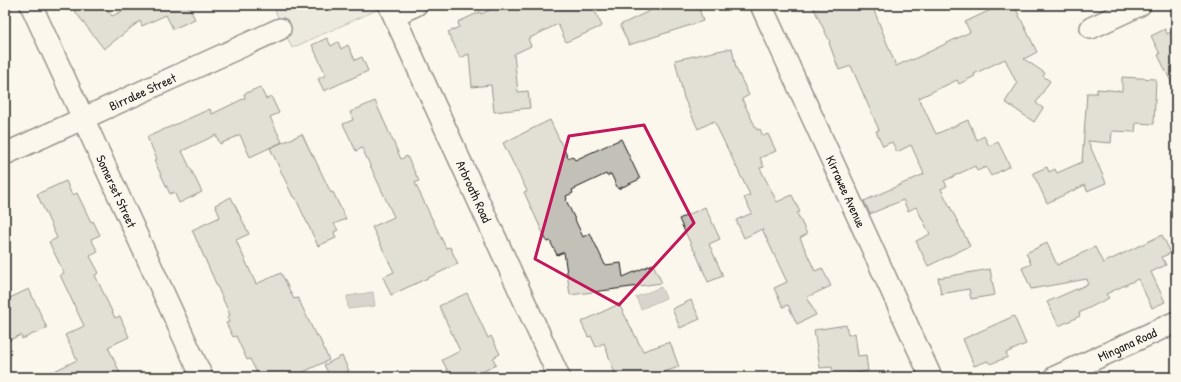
<svg xmlns="http://www.w3.org/2000/svg" width="1181" height="382" viewBox="0 0 1181 382" font-family="'Patrick Hand',sans-serif">
<rect width="100%" height="100%" fill="#fbf7ec"/>
<filter id="ink" filterUnits="userSpaceOnUse"><feTurbulence type="fractalNoise" baseFrequency=".025" numOctaves="2"/><feDisplacementMap in="SourceGraphic" scale="8" xChannelSelector="R" yChannelSelector="G"/><feConvolveMatrix kernelMatrix="1 2 1 2 8 2 1 2 1" color-interpolation-filters="sRGB"/></filter>
<g filter="url(#ink)">
<path fill="#dad7ce" stroke="#7b7a75" d="M 275,5 L 388,5 L 292,48 L 273,6 Z"/>
<path fill="#afaca5" stroke="#74726e" d="M 661,287 L 666,298 L 641,309 L 636,297 Z
M 373,292 L 375,306 L 348,309 L 347,296 Z"/>
<path fill="#c3c0b8" stroke="#1c1c1c" d="M 70,5 L 103,5 L 112,16 L 133,6 L 133,5 L 188,5 L 195,19 L 173,29 L 166,15 L 142,26 L 140,21 L 104,49 Z
M 499,5 L 592,5 L 602,26 L 566,42 L 558,24 L 528,39 L 531,46 L 514,54 L 518,92 L 528,91 L 530,108 L 494,112 L 491,85 L 472,87 L 469,54 L 460,58 L 448,32 L 459,27 L 458,22 L 480,12 L 481,14 Z
M 662,5 L 698,5 L 703,21 L 629,45 L 620,25 Z
M 812,5 L 872,5 L 896,66 L 911,59 L 912,60 L 970,32 L 965,22 L 1001,5 L 1014,5 L 1037,52 L 1024,59 L 1045,73 L 1043,76 L 1050,81 L 1036,103 L 1043,108 L 1034,122 L 1005,102 L 1017,84 L 1005,59 L 974,74 L 975,76 L 959,84 L 957,80 L 919,98 L 936,134 L 968,120 L 977,140 L 984,136 L 989,146 L 998,142 L 1010,166 L 991,176 L 986,167 L 977,171 L 975,166 L 944,181 L 947,186 L 941,189 L 970,246 L 928,266 L 916,241 L 930,234 L 916,207 L 908,211 L 903,200 L 870,214 L 864,201 L 924,174 L 911,145 L 897,152 L 892,142 L 883,146 L 876,131 L 879,130 L 851,66 L 839,70 L 829,43 L 830,42 Z
M 1165,29 L 1167,34 L 1176,29 L 1176,92 L 1158,55 L 1160,54 L 1151,36 Z
M 327,38 L 331,46 L 338,42 L 341,49 L 348,45 L 355,60 L 362,57 L 368,71 L 324,91 L 318,79 L 326,75 L 312,45 Z
M 732,48 L 736,68 L 749,95 L 742,99 L 757,130 L 760,129 L 763,136 L 768,134 L 776,151 L 760,158 L 764,167 L 760,168 L 777,202 L 792,195 L 800,212 L 797,213 L 807,234 L 800,238 L 815,271 L 822,268 L 831,286 L 807,297 L 816,315 L 797,324 L 788,305 L 783,307 L 774,288 L 787,282 L 762,229 L 744,238 L 736,220 L 752,213 L 744,198 L 750,195 L 714,121 L 698,129 L 684,98 L 675,60 Z
M 1122,77 L 1156,79 L 1154,124 L 1136,123 L 1135,132 L 1112,131 L 1111,143 L 1088,141 L 1106,183 L 1087,191 L 1085,185 L 1047,203 L 1033,173 L 1047,167 L 1049,172 L 1055,169 L 1057,173 L 1082,162 L 1087,93 L 1097,93 L 1097,89 L 1122,91 Z
M 260,87 L 266,99 L 271,96 L 279,113 L 270,117 L 282,142 L 250,157 L 240,135 L 220,144 L 216,135 L 182,151 L 202,192 L 179,203 L 174,192 L 170,194 L 154,160 L 157,159 L 147,137 L 210,109 L 212,114 L 245,98 L 244,94 Z
M 375,101 L 401,159 L 407,156 L 419,181 L 415,183 L 446,248 L 450,247 L 458,264 L 391,295 L 383,277 L 394,272 L 372,227 L 394,217 L 362,148 L 356,151 L 343,124 L 353,120 L 350,112 Z
M 550,120 L 568,158 L 572,156 L 575,160 L 621,139 L 640,179 L 618,189 L 611,174 L 607,176 L 606,174 L 572,190 L 573,193 L 566,196 L 567,199 L 566,200 L 583,237 L 590,233 L 605,265 L 621,263 L 623,277 L 653,264 L 662,283 L 570,295 L 564,252 L 557,255 L 550,241 L 547,242 L 524,192 L 527,191 L 503,143 Z
M 302,134 L 312,155 L 313,155 L 331,193 L 333,192 L 346,219 L 334,224 L 338,230 L 334,232 L 336,238 L 318,246 L 295,197 L 293,197 L 270,148 Z
M 66,181 L 72,195 L 77,193 L 91,222 L 93,221 L 100,235 L 91,239 L 98,252 L 90,256 L 99,273 L 95,275 L 115,318 L 120,316 L 129,337 L 108,347 L 122,377 L 42,377 L 77,360 L 65,335 L 84,326 L 60,275 L 64,273 L 49,242 L 57,238 L 37,194 Z
M 231,197 L 249,234 L 236,240 L 256,284 L 281,273 L 294,299 L 298,298 L 316,336 L 318,335 L 329,360 L 293,377 L 259,377 L 250,359 L 247,360 L 236,336 L 233,337 L 226,323 L 229,322 L 227,317 L 230,315 L 192,230 L 220,217 L 215,205 Z
M 705,207 L 720,239 L 709,244 L 723,276 L 708,282 L 695,251 L 694,251 L 679,219 Z
M 1162,235 L 1171,253 L 1162,257 L 1166,265 L 1151,272 L 1165,302 L 1152,308 L 1138,279 L 1106,294 L 1109,298 L 1079,313 L 1080,316 L 1059,326 L 1047,302 L 1088,284 L 1087,279 L 1031,289 L 1022,268 L 1031,264 L 1026,253 L 1047,243 L 1057,265 L 1095,247 L 1103,263 Z
M 990,269 L 995,295 L 971,299 L 969,289 L 941,294 L 938,278 Z
M 29,289 L 47,328 L 22,339 L 21,335 L 5,342 L 5,300 Z
M 467,293 L 488,338 L 491,336 L 500,354 L 493,358 L 496,365 L 472,377 L 451,377 L 442,360 L 460,351 L 439,306 Z
M 691,300 L 700,319 L 680,328 L 672,309 Z
M 619,304 L 643,351 L 670,342 L 679,367 L 649,377 L 616,377 L 604,343 L 596,347 L 591,336 L 588,337 L 581,322 Z
M 1014,316 L 1026,344 L 1006,353 L 1008,357 L 990,364 L 988,361 L 974,366 L 963,339 Z
M 846,325 L 848,335 L 855,333 L 858,356 L 866,355 L 868,371 L 833,377 L 832,367 L 820,368 L 814,330 Z
M 342,356 L 349,371 L 336,377 L 330,377 L 324,365 Z"/>
<g fill="none" stroke-linecap="round" stroke-linejoin="round">
<defs>
<g id="minor">
<path id="s1" d="M 31,5 L 202,377"/>
<path id="s2" d="M 389,5 L 559,377"/>
<path id="s3" d="M 761,5 L 931,377"/>
<path d="M 394,15 L 416,5"/>
<path d="M 1091,28 L 1140,5"/>
<path id="s4" d="M 5,154 L 280,29"/>
<path id="s5" d="M 1055,377 L 1176,322"/>
</g>
</defs>
<use href="#minor" stroke="#1c1c1c" stroke-width="24"/>
<use href="#minor" stroke="#fbf7ec" stroke-width="21"/>
</g>
</g>
<path d="M0 0H1181V382H0ZM 644,125 L 694,223 L 619,305 L 535,259 L 569,136 Z" fill="#fbf7ec" fill-opacity=".55" fill-rule="evenodd"/>
<path fill="none" stroke="#c2185b" stroke-width="3" stroke-linejoin="round" d="M 644,125 L 694,223 L 619,305 L 535,259 L 569,136 Z"/>
<g text-anchor="middle" stroke-width="4" stroke-linejoin="round" paint-order="stroke">
<g font-size="13" fill="#1c1c1c" stroke="#fbf7ec">
<text dy="5" stroke="none"><textPath href="#s4" startOffset="151">Birralee Street</textPath></text>
<text dy="5" stroke="none"><textPath href="#s1" startOffset="205">Somerset Street</textPath></text>
<text dy="5" stroke="none"><textPath href="#s2" startOffset="205">Arbroath Road</textPath></text>
<text dy="5" stroke="none"><textPath href="#s3" startOffset="205">Kirrawee Avenue</textPath></text>
<text dy="5" stroke="none"><textPath href="#s5" startOffset="79">Mingana Road</textPath></text>
</g>
</g>
<rect width="1181" height="382" fill="none" stroke="#fbf7ec" stroke-width="20"/>
<rect x="10" y="10" width="1161" height="362" fill="none" stroke="#1c1c1c" stroke-width="1.5" filter="url(#ink)"/>
</svg>
